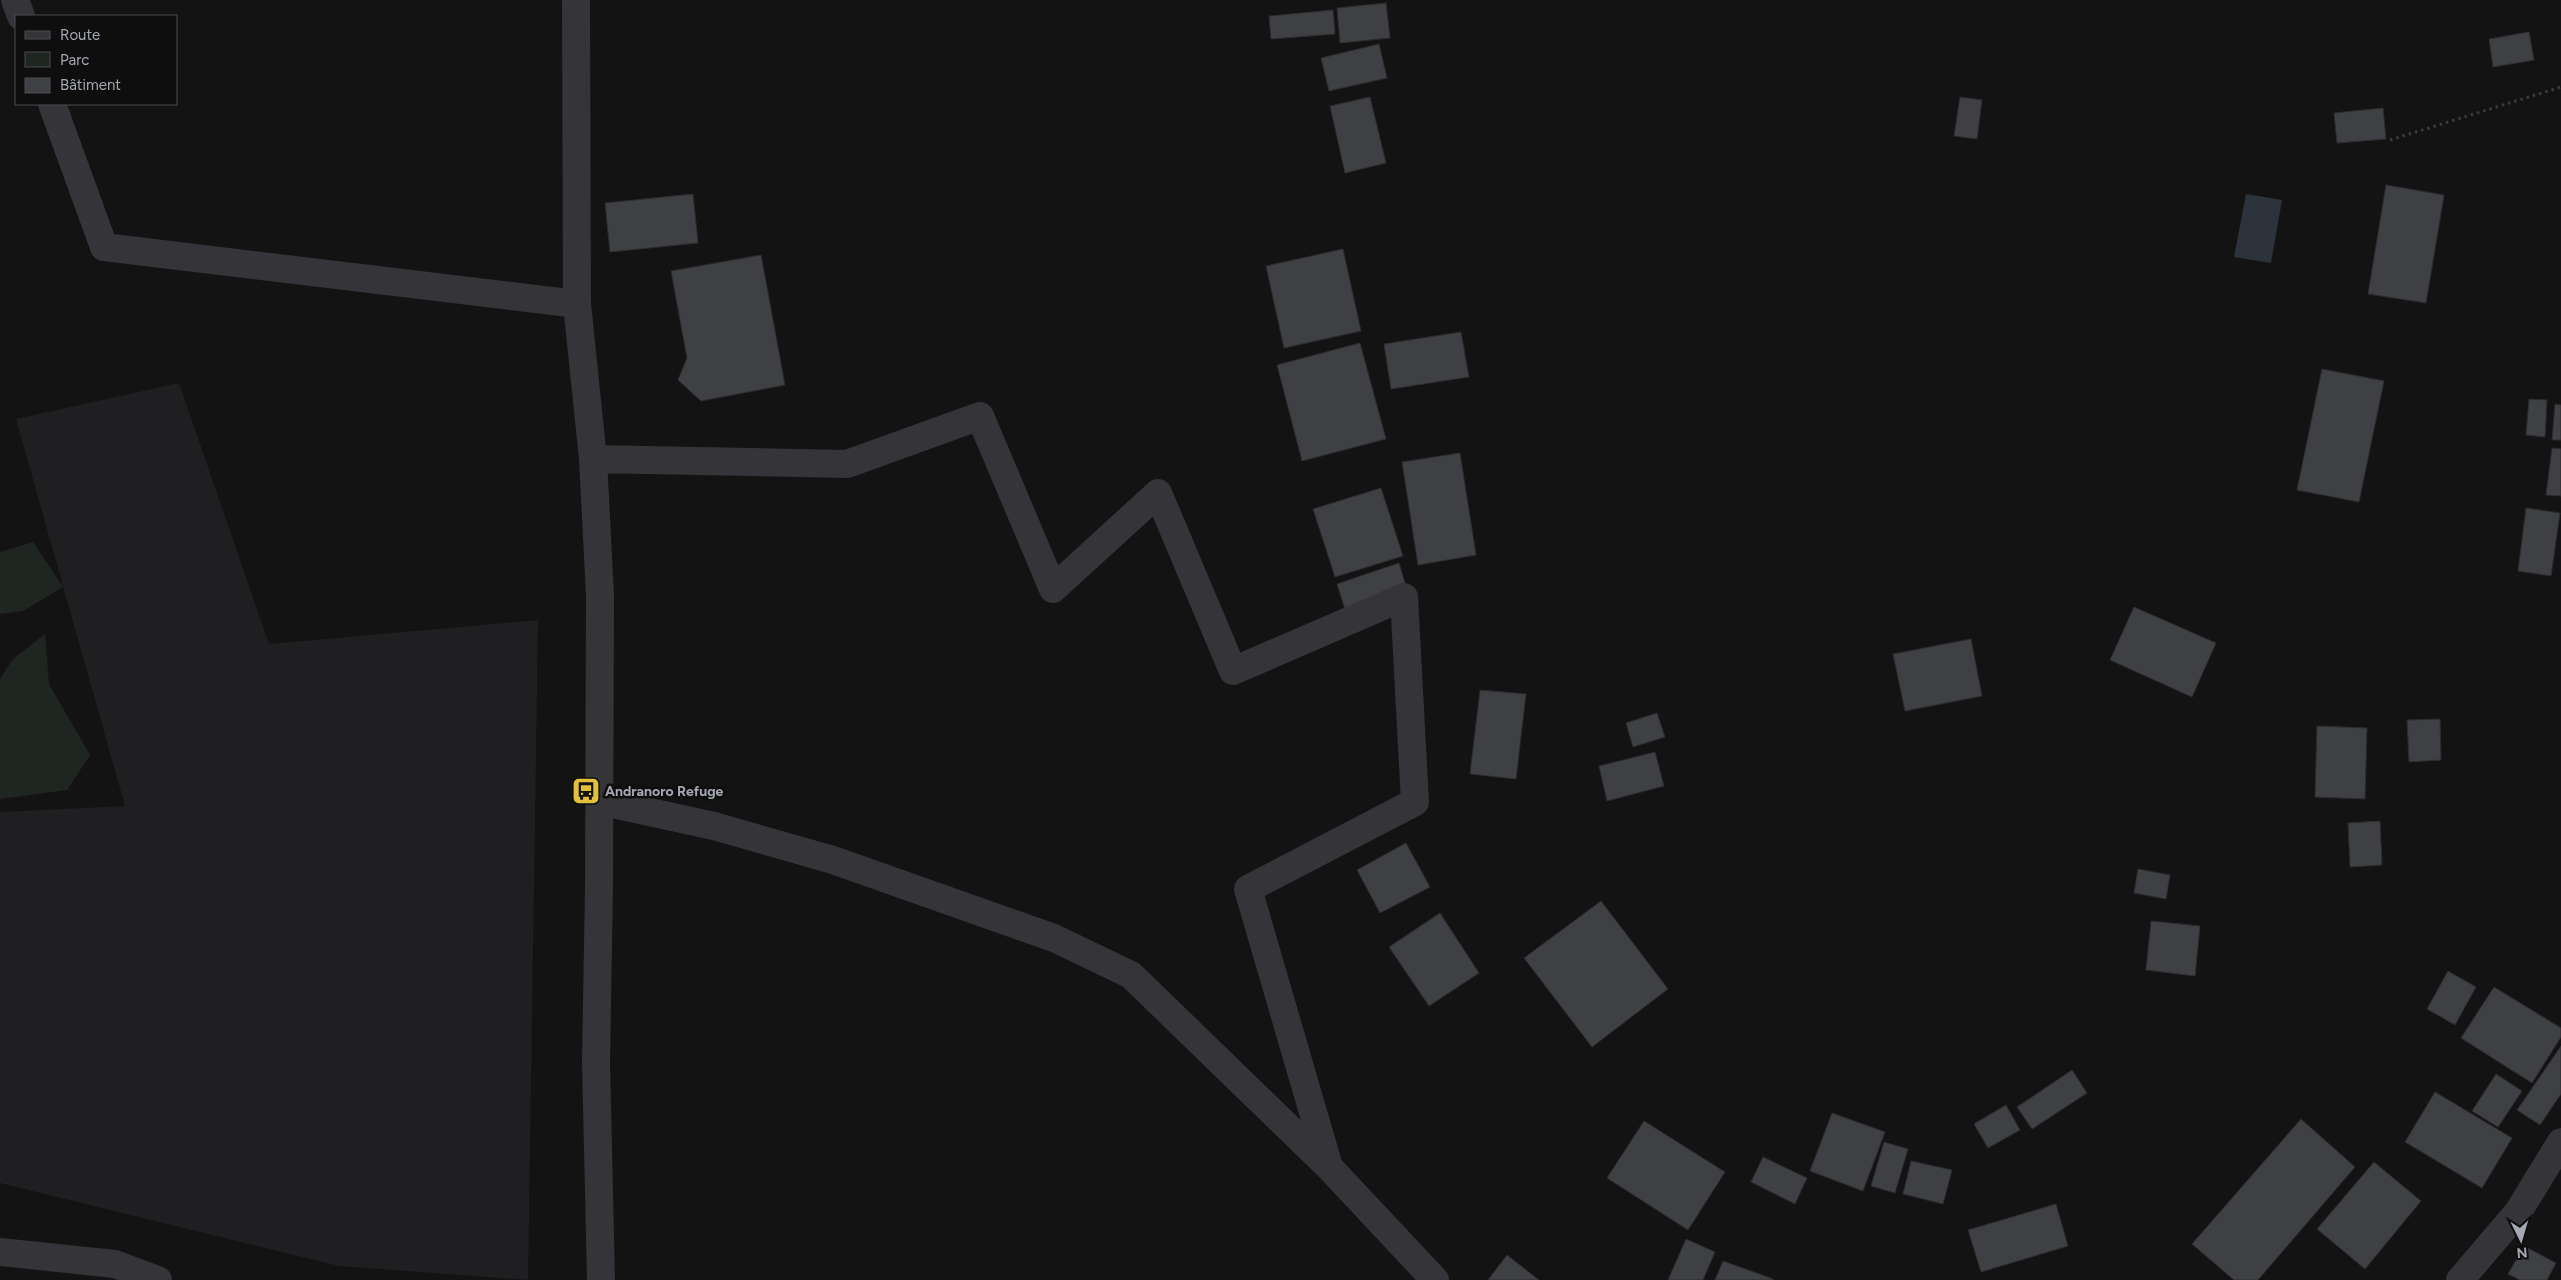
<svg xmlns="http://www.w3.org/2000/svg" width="2561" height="1280" viewBox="0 0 2561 1280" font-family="Figtree,sans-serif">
<rect width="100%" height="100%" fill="#131314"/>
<path fill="#1f1f21" d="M 179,383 L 269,644 L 538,620 L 528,1280 L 339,1266 L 0,1183 L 0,812 L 125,806 L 16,419 Z"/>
<path fill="#1f2621" d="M 33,542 L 63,587 L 23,611 L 0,614 L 0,552 Z
M 45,634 L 49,684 L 90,755 L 67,790 L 0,799 L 0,679 L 12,660 Z"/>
<path fill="#2d333c" d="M 2246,194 L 2282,200 L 2271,263 L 2234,257 Z"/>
<path fill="#3f4044" stroke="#2d2d30" d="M 1386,3 L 1390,38 L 1340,43 L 1337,8 Z
M 1333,10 L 1335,34 L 1271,39 L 1269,16 Z
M 2529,32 L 2534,60 L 2493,67 L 2489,39 Z
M 1379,44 L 1387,78 L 1329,91 L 1321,58 Z
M 1370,97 L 1386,163 L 1345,173 L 1330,106 Z
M 1960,97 L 1982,100 L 1977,139 L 1954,136 Z
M 2383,108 L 2386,139 L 2337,143 L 2334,113 Z
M 2386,185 L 2444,195 L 2426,303 L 2368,294 Z
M 693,194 L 698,243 L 610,252 L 605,203 Z
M 1343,249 L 1361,331 L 1284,348 L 1266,266 Z
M 761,255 L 785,385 L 701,401 L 678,380 L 687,358 L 671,271 Z
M 1461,332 L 1469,377 L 1391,389 L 1384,344 Z
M 1360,343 L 1386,439 L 1302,461 L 1277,365 Z
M 2322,369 L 2384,381 L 2359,502 L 2297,490 Z
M 2529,399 L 2547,400 L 2545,437 L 2526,435 Z
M 2555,404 L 2561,405 L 2561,440 L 2552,440 Z
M 2552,448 L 2561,449 L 2561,496 L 2546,495 Z
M 1460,453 L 1476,555 L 1418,565 L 1402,462 Z
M 1381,488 L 1403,556 L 1335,577 L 1313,509 Z
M 2526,508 L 2560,513 L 2551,576 L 2518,571 Z
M 1399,563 L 1407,590 L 1345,609 L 1337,584 Z
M 2134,607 L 2216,643 L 2192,697 L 2110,660 Z
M 1971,639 L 1982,696 L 1905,711 L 1893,654 Z
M 1480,690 L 1526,694 L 1516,779 L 1470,774 Z
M 1657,713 L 1665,737 L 1633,747 L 1626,723 Z
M 2440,719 L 2441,760 L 2409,762 L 2407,720 Z
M 2317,726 L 2367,728 L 2365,799 L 2315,797 Z
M 1655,752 L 1664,786 L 1607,801 L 1599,766 Z
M 2380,821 L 2382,865 L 2350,867 L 2348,823 Z
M 1406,843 L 1430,887 L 1380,913 L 1357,870 Z
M 2138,869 L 2170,875 L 2166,899 L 2134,893 Z
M 1601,901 L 1668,989 L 1592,1047 L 1524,958 Z
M 1440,913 L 1479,973 L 1429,1006 L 1389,947 Z
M 2151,921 L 2200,926 L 2195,976 L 2146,970 Z
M 2448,971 L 2476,987 L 2455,1025 L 2427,1009 Z
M 2494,987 L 2561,1028 L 2561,1037 L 2532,1083 L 2461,1038 Z
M 2561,1046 L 2561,1094 L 2540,1125 L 2517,1110 Z
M 2072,1070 L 2087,1093 L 2032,1129 L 2017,1107 Z
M 2496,1074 L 2522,1091 L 2498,1127 L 2472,1111 Z
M 2435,1092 L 2512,1138 L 2482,1188 L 2405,1142 Z
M 2006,1105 L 2020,1130 L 1988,1148 L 1974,1124 Z
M 1832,1113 L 1885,1132 L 1863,1191 L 1810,1171 Z
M 2301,1119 L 2355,1167 L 2258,1280 L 2234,1280 L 2192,1244 Z
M 1644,1121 L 1725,1172 L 1688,1230 L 1607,1178 Z
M 1884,1142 L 1908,1149 L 1895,1193 L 1871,1186 Z
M 1763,1157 L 1807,1178 L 1795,1204 L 1751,1182 Z
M 1911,1161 L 1952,1170 L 1943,1204 L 1903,1194 Z
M 2374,1162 L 2421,1201 L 2365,1269 L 2317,1229 Z
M 2056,1204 L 2068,1246 L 1981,1272 L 1968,1230 Z
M 1686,1239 L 1715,1252 L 1703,1280 L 1668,1280 Z
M 2524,1246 L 2556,1263 L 2547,1280 L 2520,1280 L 2508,1274 Z
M 1507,1255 L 1539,1280 L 1488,1280 Z
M 1723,1261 L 1773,1279 L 1773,1280 L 1715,1280 Z"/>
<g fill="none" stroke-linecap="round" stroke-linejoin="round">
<path stroke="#3a3b40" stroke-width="3" stroke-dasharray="2.5 4" stroke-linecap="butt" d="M 2390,140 L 2561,87"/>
<path stroke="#343439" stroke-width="28" d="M 15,0 L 21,16
M 576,0 L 577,304 L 593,459 L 600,595 L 599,887 L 596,1062 L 601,1280
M 52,104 L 104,247 L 577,304
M 593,459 L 847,464 L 980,416 L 1053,589 L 1158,493 L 1233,671 L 1404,597 L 1415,802 L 1248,889 L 1329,1167
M 599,801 L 714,826 L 833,860 L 1054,938 L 1131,975 L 1329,1167 L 1435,1280
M 0,1252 L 115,1264 L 158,1280
M 2460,1280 L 2518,1212 L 2561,1142"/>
</g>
<defs>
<symbol id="bus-square" viewBox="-11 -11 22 22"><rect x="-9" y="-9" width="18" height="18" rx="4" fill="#e3c03b" stroke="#0e0e0f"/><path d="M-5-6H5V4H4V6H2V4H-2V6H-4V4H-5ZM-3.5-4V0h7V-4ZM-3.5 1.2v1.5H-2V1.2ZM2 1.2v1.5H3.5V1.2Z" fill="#111"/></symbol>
</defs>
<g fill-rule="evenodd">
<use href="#bus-square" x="570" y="775" width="32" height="32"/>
</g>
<g text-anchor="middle" stroke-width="5" stroke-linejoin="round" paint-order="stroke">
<g font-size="14" font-weight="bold" fill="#a5a8b3" stroke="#0e0e0f" text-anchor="start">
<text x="605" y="796">Andranoro Refuge</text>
</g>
</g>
<rect x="15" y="15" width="162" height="90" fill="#0e0e0f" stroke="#4a4c51"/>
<rect x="25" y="31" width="25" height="8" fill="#343439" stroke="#4a4c51"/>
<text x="60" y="40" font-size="15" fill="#a5a8b3">Route</text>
<rect x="25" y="52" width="25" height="15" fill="#1f2621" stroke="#4a4c51"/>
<text x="60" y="65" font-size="15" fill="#a5a8b3">Parc</text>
<rect x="25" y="78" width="25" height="15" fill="#3f4044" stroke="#4a4c51"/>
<text x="60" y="90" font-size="15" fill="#a5a8b3">Bâtiment</text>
<g transform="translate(2521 1240) rotate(175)" stroke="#0e0e0f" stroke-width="4" paint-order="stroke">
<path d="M0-4L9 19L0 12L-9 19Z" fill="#a5a8b3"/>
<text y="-8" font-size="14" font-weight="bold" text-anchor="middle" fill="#a5a8b3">N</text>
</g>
</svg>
